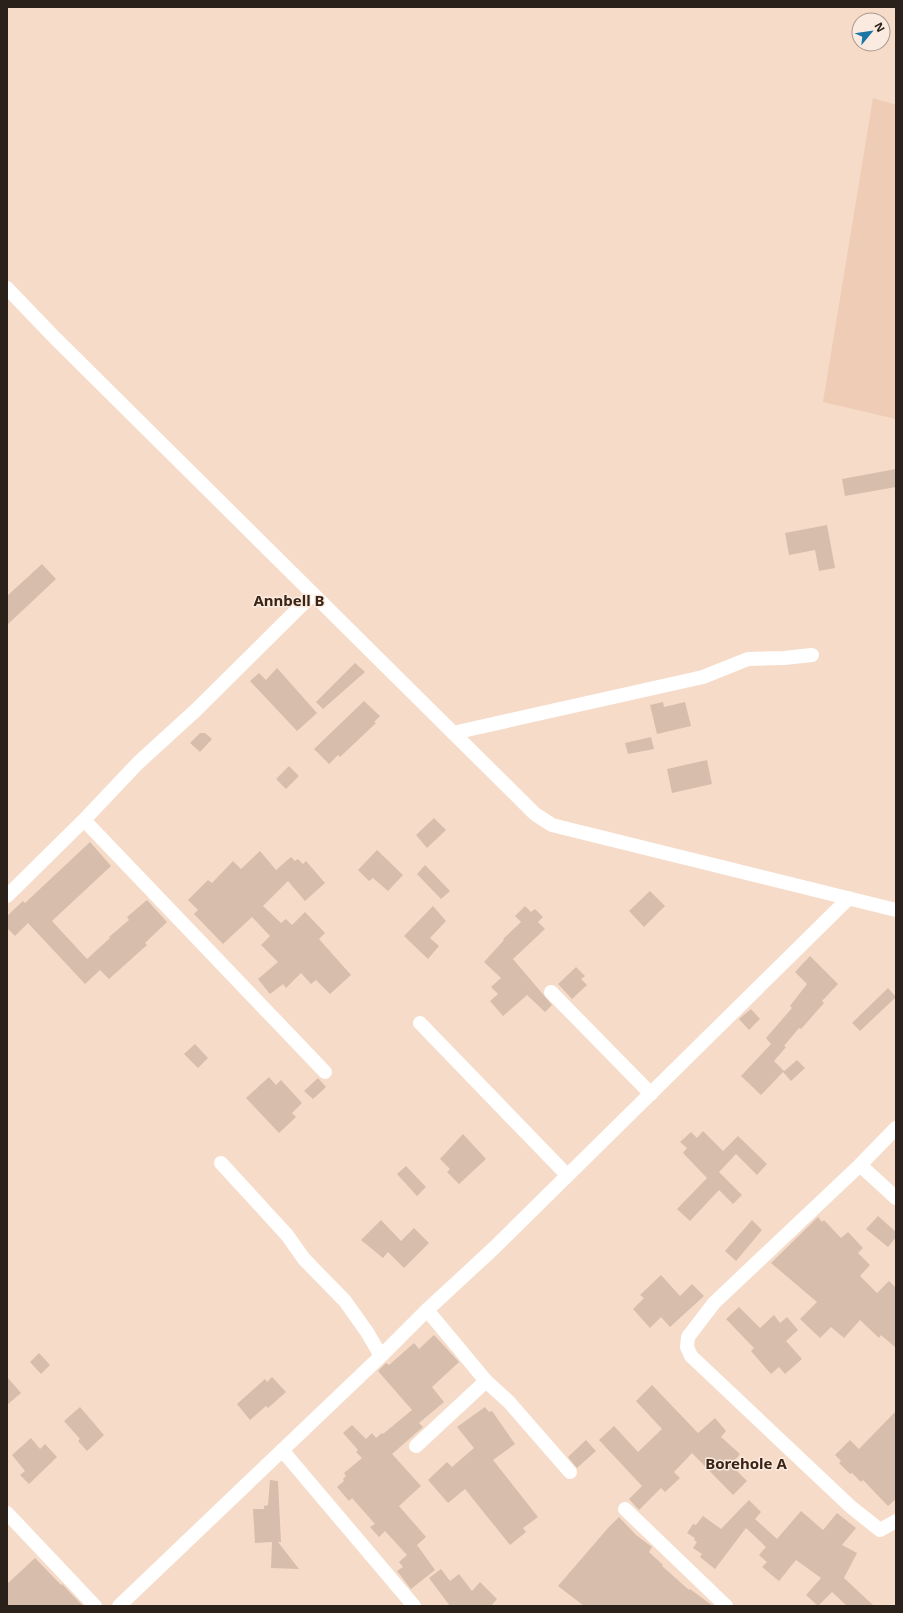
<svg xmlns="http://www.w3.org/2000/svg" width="903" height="1613" viewBox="0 0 903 1613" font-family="'Noto Sans',sans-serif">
<rect width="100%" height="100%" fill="#f6dbc8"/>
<path fill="#eeccb5" d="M 873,98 L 896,105 L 896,419 L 823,402 Z"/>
<path fill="#d7bdab" d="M 896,469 L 896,487 L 845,496 L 842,479 Z
M 827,525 L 835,568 L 819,571 L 815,550 L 789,555 L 785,533 Z
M 42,564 L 56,579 L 7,625 L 7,596 Z
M 355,663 L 365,672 L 323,709 L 316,702 Z
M 277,668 L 317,713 L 297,731 L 250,681 L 259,673 L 266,680 Z
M 364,701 L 380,716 L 374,722 L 376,723 L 340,757 L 338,755 L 329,764 L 314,749 Z
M 663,702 L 664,707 L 685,702 L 691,726 L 657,734 L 650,705 Z
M 200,733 L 205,733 L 212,739 L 200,752 L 190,743 Z
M 651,737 L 654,749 L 628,754 L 625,743 Z
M 707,760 L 712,784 L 672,793 L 667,769 Z
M 289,766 L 299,776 L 286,789 L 276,779 Z
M 434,818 L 446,830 L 427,848 L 416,835 Z
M 90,842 L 111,866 L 52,921 L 87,959 L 110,938 L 109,937 L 129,920 L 127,917 L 147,900 L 167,922 L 145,943 L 147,945 L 109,979 L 100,970 L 85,984 L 28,923 L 15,936 L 7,928 L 7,916 L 23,901 L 25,903 Z
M 377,850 L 403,875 L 388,891 L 373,878 L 369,881 L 358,870 Z
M 260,851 L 276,870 L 291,857 L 295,861 L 298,859 L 303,864 L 306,861 L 325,883 L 305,901 L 288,881 L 263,906 L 281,923 L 286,919 L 292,925 L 305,912 L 325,933 L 319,939 L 351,975 L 330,994 L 316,980 L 311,984 L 301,973 L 286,988 L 283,984 L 270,994 L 258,979 L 278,962 L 261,945 L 270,936 L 252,917 L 223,944 L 194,914 L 198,910 L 188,900 L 208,880 L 212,883 L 233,861 L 241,869 Z
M 425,865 L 450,891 L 441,899 L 417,874 Z
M 650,891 L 665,906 L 644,927 L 629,911 Z
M 433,906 L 446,921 L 430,938 L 439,946 L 428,959 L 404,936 Z
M 525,906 L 531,912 L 535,909 L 543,917 L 538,922 L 545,929 L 513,959 L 552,1005 L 545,1012 L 527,995 L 503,1016 L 490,1001 L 498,994 L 491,987 L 501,978 L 484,962 L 504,940 L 503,939 L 521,922 L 515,916 Z
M 810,956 L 838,984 L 822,1001 L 824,1003 L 801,1029 L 799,1028 L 784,1046 L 786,1047 L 774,1061 L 784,1071 L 761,1095 L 741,1076 L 771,1044 L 766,1038 L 792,1008 L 790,1006 L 807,984 L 795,972 Z
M 576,967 L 585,976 L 581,979 L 587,985 L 572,999 L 558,984 Z
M 888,988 L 896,997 L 860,1031 L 852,1023 Z
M 751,1009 L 760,1019 L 749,1030 L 739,1019 Z
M 195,1044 L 208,1058 L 198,1068 L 184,1054 Z
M 797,1060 L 805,1068 L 791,1081 L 783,1072 Z
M 269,1077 L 276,1085 L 281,1080 L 302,1103 L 292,1113 L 296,1117 L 279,1133 L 246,1098 Z
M 318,1078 L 326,1087 L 313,1099 L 304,1091 Z
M 703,1131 L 723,1151 L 738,1136 L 767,1164 L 757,1175 L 736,1154 L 719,1172 L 742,1195 L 733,1204 L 719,1190 L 690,1221 L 677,1209 L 707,1178 L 683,1153 L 687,1148 L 680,1142 L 691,1132 L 697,1138 Z
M 463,1134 L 486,1159 L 459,1184 L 447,1172 L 450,1169 L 440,1159 Z
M 406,1166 L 426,1187 L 417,1196 L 397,1174 Z
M 878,1216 L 896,1232 L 896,1237 L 888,1247 L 866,1229 Z
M 818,1217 L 822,1222 L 824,1220 L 841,1238 L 848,1232 L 863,1248 L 858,1253 L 870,1265 L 860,1276 L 877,1293 L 889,1281 L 896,1288 L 896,1348 L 881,1335 L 879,1338 L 860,1320 L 844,1338 L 831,1327 L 820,1338 L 800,1319 L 817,1302 L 771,1263 Z
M 381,1220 L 401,1241 L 414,1228 L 429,1243 L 404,1268 L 388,1252 L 383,1258 L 361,1240 Z
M 752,1220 L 762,1230 L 736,1261 L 725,1251 Z
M 661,1275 L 680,1296 L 692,1284 L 704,1296 L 670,1327 L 661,1317 L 650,1328 L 633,1309 L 644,1298 L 640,1295 Z
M 739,1307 L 760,1328 L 774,1315 L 780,1323 L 787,1317 L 798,1330 L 786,1341 L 802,1359 L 785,1374 L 779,1367 L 771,1374 L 751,1351 L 754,1348 L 726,1319 Z
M 434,1335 L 459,1362 L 432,1387 L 444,1402 L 419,1423 L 423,1427 L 392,1454 L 421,1486 L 399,1506 L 426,1537 L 417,1545 L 435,1570 L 411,1589 L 397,1571 L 403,1567 L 399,1562 L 407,1555 L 385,1531 L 379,1537 L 370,1527 L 375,1524 L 352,1498 L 349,1501 L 337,1487 L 344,1481 L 343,1479 L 346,1476 L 344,1473 L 362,1458 L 356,1452 L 358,1450 L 343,1433 L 352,1425 L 366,1439 L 372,1433 L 376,1438 L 382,1433 L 383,1434 L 412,1410 L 378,1371 L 386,1363 L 389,1365 L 414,1343 L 419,1349 Z
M 39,1353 L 50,1365 L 41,1374 L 30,1362 Z
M 7,1377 L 21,1393 L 7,1405 Z
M 272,1377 L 286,1392 L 268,1408 L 266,1406 L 250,1420 L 237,1404 L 265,1379 L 267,1382 Z
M 652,1385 L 698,1433 L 715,1418 L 726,1431 L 721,1437 L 740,1454 L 731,1465 L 747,1481 L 733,1495 L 692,1453 L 674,1472 L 680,1478 L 665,1492 L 661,1488 L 639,1510 L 629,1499 L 642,1486 L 599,1440 L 614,1426 L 638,1452 L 662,1429 L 636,1401 Z
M 80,1407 L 104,1435 L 87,1451 L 78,1441 L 80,1439 L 64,1421 Z
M 485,1407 L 489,1412 L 492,1411 L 515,1444 L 493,1460 L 538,1517 L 523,1528 L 526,1532 L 510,1545 L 465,1489 L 448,1503 L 428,1480 L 447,1462 L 452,1467 L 474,1448 L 457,1427 Z
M 896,1411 L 896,1499 L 888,1506 L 863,1480 L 861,1482 L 852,1473 L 850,1474 L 839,1463 L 841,1461 L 835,1455 L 850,1440 L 859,1449 Z
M 31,1438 L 40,1449 L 45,1444 L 57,1457 L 29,1484 L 20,1475 L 25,1471 L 12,1455 Z
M 586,1440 L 596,1451 L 577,1468 L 568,1457 Z
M 270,1480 L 278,1481 L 281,1542 L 278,1542 L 299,1569 L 271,1568 L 272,1542 L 255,1543 L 253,1509 L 264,1509 L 264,1506 L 268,1505 Z
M 749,1500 L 761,1512 L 755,1519 L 777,1539 L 801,1511 L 823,1530 L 837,1513 L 856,1528 L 842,1545 L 857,1553 L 844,1578 L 874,1606 L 847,1606 L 832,1592 L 818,1606 L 806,1595 L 821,1578 L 796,1560 L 779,1581 L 762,1567 L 767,1562 L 759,1555 L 766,1547 L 746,1528 L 715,1569 L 700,1557 L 702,1554 L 693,1548 L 697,1542 L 694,1540 L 695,1538 L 687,1533 L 693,1524 L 696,1525 L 703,1516 L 721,1529 Z
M 619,1517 L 636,1535 L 652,1547 L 649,1552 L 663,1565 L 662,1566 L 689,1590 L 690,1589 L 713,1606 L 584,1606 L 558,1586 L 608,1528 Z
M 35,1558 L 61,1585 L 62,1584 L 83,1606 L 7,1606 L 7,1584 Z
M 441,1569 L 450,1581 L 459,1574 L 472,1591 L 480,1582 L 497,1599 L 491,1606 L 450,1606 L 429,1578 Z"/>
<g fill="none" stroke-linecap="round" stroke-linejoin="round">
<path stroke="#fff" stroke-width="14" d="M 7,288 L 54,337 L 535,814 L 552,825 L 568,829 L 896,910
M 453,733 L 703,677 L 748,659 L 784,658 L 812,655
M 84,820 L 325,1072
M 7,896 L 84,820 L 138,763 L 196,710 L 313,594
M 551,992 L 651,1094
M 420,1023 L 567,1175
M 896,1128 L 860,1165 L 714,1303 L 688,1337 L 687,1347 L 691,1356 L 851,1507 L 880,1530 L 896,1521
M 221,1163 L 287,1235 L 304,1259 L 345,1301 L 367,1332 L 381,1356
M 860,1165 L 896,1198
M 427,1310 L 486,1381 L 509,1402 L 570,1472
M 416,1446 L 486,1381
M 282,1450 L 414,1606
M 625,1509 L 726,1606
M 7,1513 L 95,1606
M 119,1606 L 381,1356 L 427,1310 L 494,1248 L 849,898"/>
</g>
<g text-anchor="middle" stroke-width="3" stroke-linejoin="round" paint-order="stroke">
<g font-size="15" font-weight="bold" fill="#392416" stroke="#fbeadf">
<text x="289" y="606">Annbell B</text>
<text x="746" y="1469">Borehole A</text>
</g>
</g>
<rect width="903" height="1613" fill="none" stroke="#2b211b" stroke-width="16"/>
<g transform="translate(871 32) rotate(61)"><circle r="19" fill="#fbeadf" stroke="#a89a91"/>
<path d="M0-3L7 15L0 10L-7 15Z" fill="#1977a5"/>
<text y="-6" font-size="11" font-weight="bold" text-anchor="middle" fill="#2b211b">N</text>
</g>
</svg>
